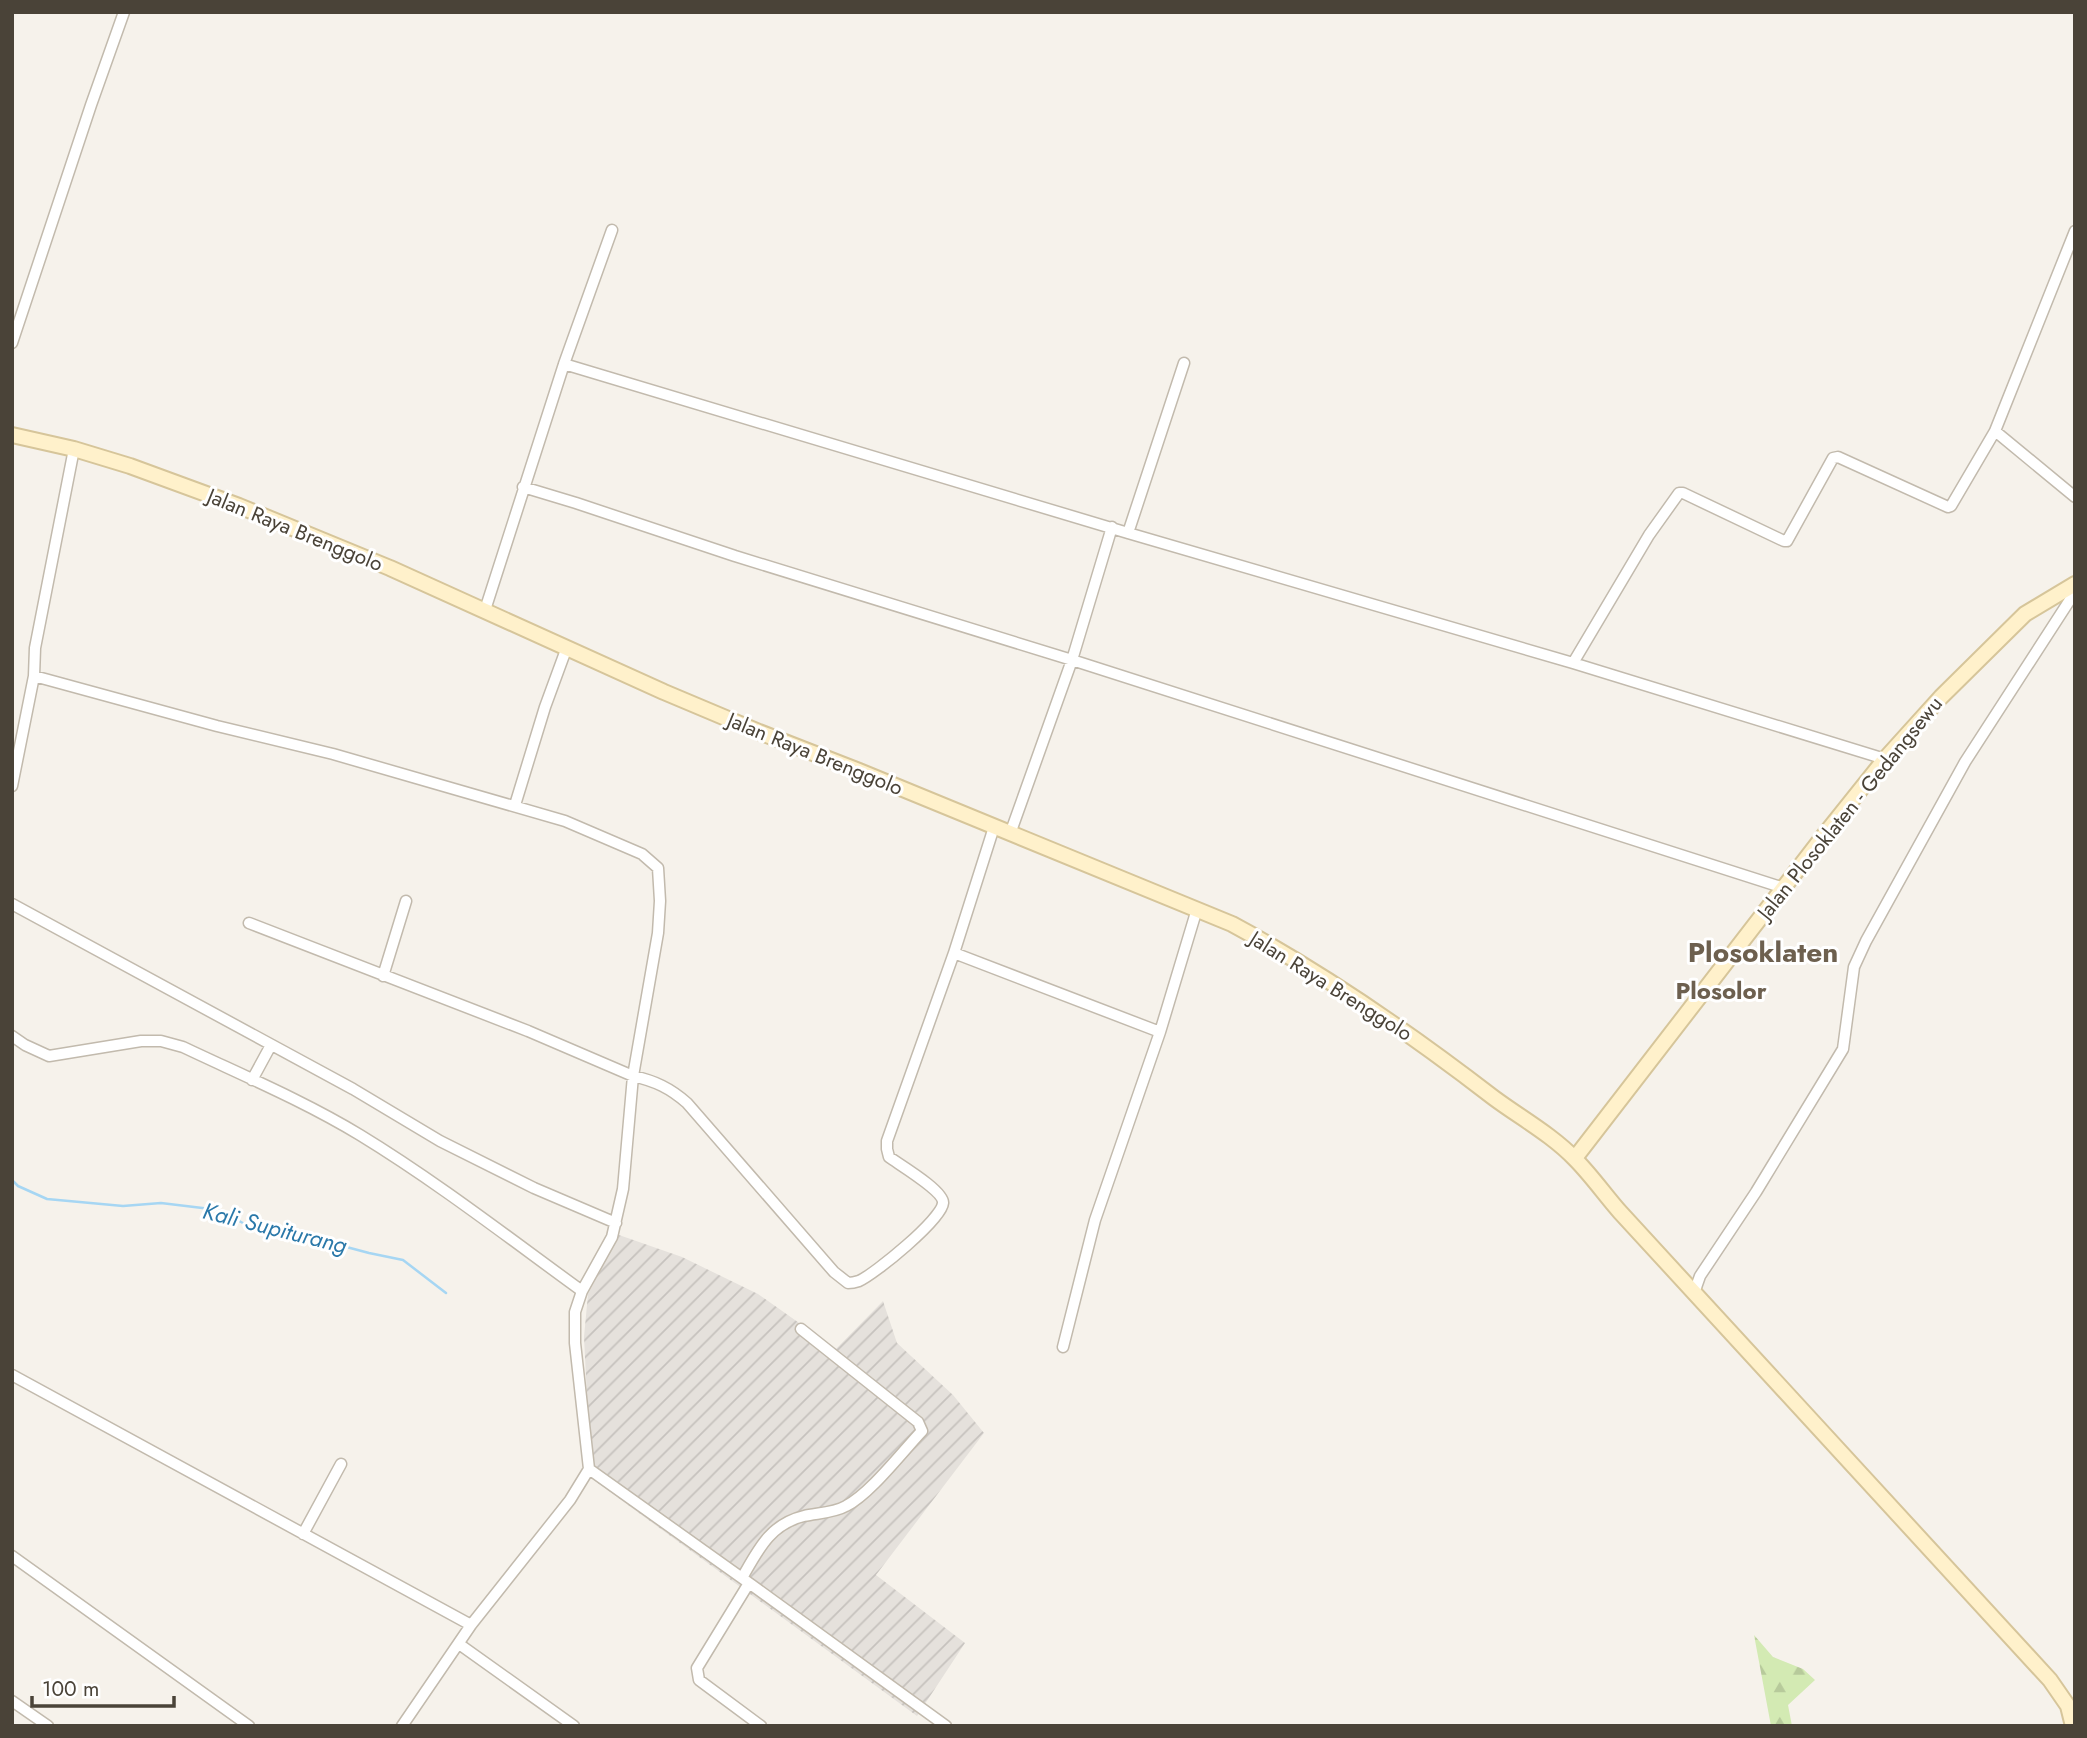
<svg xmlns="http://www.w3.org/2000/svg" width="2087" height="1738" viewBox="0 0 2087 1738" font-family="Jost,sans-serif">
<defs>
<pattern id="industrial-furrows" width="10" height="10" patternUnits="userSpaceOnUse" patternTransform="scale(1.75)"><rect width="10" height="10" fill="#e5e1dc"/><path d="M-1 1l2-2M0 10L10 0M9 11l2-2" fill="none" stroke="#c6c2be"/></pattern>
<pattern id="forest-firs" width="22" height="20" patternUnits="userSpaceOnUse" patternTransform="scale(1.75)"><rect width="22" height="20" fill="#d3eab3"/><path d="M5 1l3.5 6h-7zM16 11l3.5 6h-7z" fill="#b7ca9b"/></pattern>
</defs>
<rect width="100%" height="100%" fill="#f6f2eb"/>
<path fill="url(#industrial-furrows)" d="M 619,1235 L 682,1257 L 758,1294 L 836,1349 L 883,1301 L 897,1343 L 953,1395 L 984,1433 L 876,1575 L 965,1643 L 917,1716 L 591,1478 L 584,1337 L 588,1294 Z"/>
<path fill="url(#forest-firs)" d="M 1754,1635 L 1773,1657 L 1803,1669 L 1815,1680 L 1788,1705 L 1792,1726 L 1771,1726 Z"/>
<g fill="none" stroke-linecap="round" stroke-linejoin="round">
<path stroke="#a6d6f3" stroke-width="2.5" d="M 12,1180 L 18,1186 L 47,1199 L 123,1206 L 161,1203 L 219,1210 L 252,1228 L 279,1229 L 369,1253 L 403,1260 L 446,1293"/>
<defs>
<path id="street" d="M 12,343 L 91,105 L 124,12
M 564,364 L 612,230
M 1995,431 L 2075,497
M 523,487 L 576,503 L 735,556 L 1072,660 L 1784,888
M 1128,533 L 1184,363
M 485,610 L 564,364 L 1128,533 L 1573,663 L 1885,759
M 1573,663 L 1649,535 L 1679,493 L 1683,493 L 1784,541 L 1787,541 L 1833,458 L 1838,457 L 1948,507 L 1951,506 L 1995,431 L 2075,231
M 34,676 L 217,726 L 333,754 L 565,821 L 642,854 L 658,868 L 660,901 L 658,933 L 633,1076 L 623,1189 L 612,1237 L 582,1291 L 575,1312 L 575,1343 L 589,1469 L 570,1500 L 471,1625 L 402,1726
M 12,786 L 34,676 L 35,648 L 74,449
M 515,805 L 545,707 L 567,647
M 994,827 L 954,953 L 1160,1032
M 1010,834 L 1072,660 L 1112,527
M 12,904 L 353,1089 L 440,1141 L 534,1188 L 616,1223
M 249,923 L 528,1031 L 633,1076 C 655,1081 670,1088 687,1103 L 834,1272 L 848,1283 C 852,1283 856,1282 859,1281 C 875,1274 942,1219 943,1203 C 944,1191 900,1165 889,1157 L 887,1149 L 887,1141 L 954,953
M 383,976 L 406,901
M 12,1036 L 25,1045 L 49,1056 L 141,1041 L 161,1041 L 183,1047 C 242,1075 304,1101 360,1135 C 437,1182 509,1238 582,1291
M 252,1080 L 271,1045
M 1694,1293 L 1700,1276 L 1756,1192 L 1843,1049 L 1854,967 L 1866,941 L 1965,762 L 2075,592
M 1063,1347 L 1095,1220 L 1160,1032 L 1197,909
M 12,1375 L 471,1625
M 589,1469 L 749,1583 L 697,1668 L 699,1680 L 761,1726
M 303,1534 L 341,1464
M 12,1556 L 249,1726
M 742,1578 C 758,1550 770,1524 804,1516 C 817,1513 834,1513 846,1506 C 870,1494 902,1452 922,1431 L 918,1422 L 801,1329
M 749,1583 L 946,1726
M 459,1644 L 574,1726
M 12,1701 L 48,1726"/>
<path id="secondary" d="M 12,435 L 74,449 L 130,466 L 239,506 L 390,568 L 664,692 L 759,732 L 859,771 L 1232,924 C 1325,974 1411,1034 1494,1098 C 1521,1118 1552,1135 1575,1159 C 1591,1175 1605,1195 1620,1212 L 2050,1680 L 2068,1706 L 2073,1726
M 1575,1158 L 1825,834 L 1885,759 L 1941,697 L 2025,614 L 2075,584"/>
</defs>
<use href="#street" stroke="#c2baad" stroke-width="13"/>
<use href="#secondary" stroke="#d6c59a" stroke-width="18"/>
<use href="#street" stroke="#fff" stroke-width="10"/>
<use href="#secondary" stroke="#fff1cb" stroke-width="14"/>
</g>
<g text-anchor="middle" stroke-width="6" stroke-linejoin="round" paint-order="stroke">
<g font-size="21" fill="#4a4338" stroke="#fff">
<text transform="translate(295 530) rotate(22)" y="7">Jalan Raya Brenggolo</text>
<text transform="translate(815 754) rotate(22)" y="7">Jalan Raya Brenggolo</text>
<text transform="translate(1850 808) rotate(-51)" y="7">Jalan Plosoklaten - Gedangsewu</text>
<text transform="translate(1331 986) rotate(32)" y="7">Jalan Raya Brenggolo</text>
</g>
<g font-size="23" font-style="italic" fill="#2a78a9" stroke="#fff">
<text transform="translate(275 1228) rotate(14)" y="8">Kali Supiturang</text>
</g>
<g font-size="24" font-weight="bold" fill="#6d604f" stroke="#fff">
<text x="1721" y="999">Plosolor</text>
</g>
<g font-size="28" font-weight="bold" fill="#6d604f" stroke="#fff">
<text x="1763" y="962">Plosoklaten</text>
</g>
</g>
<rect width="2087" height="1738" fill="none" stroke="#4a4338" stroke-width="28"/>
<path d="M32 1696v10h142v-10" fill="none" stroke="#4a4338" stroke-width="3.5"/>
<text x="42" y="1696" font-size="21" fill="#4a4338" stroke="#ffffff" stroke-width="5" paint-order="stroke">100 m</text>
</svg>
